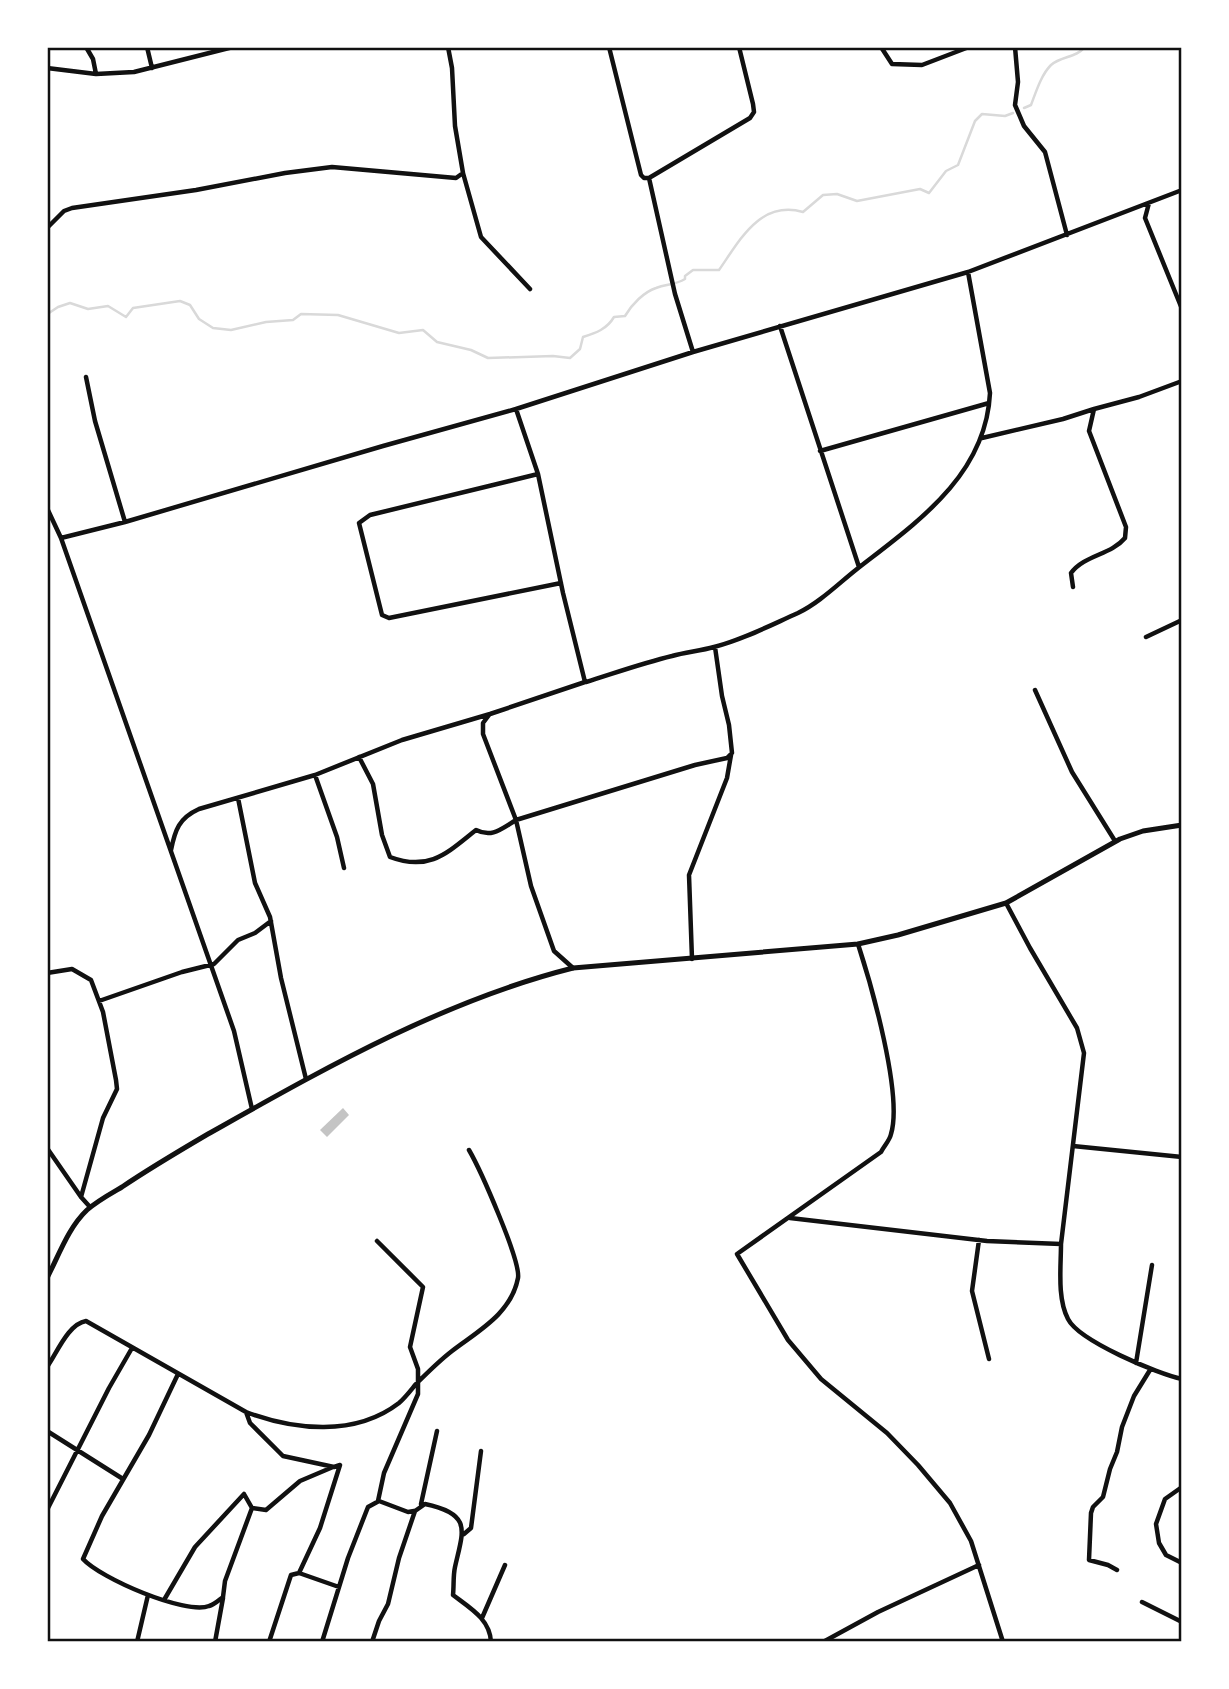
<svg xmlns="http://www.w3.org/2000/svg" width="1229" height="1689" viewBox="0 0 1229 1689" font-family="Karla,sans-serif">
<rect width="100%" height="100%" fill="#fff"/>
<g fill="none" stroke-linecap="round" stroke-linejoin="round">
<path stroke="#d9d9d9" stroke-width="2.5" d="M 1024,108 L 1031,105 C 1036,92 1041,75 1051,65 C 1061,56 1076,58 1085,47
M 47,312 L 49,313 L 58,307 L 70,303 L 88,309 L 108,306 L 126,317 L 133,308 L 180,301 L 190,305 L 199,319 L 213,328 L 231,330 L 266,322 L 293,320 L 301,314 L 338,315 L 399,333 L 423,330 L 437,342 L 471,350 L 488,358 L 553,356 L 570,358 L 580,349 L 583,337 C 596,333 607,329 614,317 L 625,316 C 632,304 644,292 656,288 C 667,284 675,285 685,279 L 685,276 L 693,270 L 719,270 C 740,240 760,200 803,212 L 823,195 L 837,194 L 857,201 L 920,189 L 929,193 L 946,171 L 958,165 L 975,121 L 982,114 L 1005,116 L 1013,113"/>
</g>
<path fill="#c4c4c4" d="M 343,1108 L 349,1115 L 327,1137 L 320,1130 Z"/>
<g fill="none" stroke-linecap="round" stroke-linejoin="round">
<path stroke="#111" stroke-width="4.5" d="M 86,47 L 93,59 L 96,74
M 147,47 L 152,68
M 609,47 L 641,175 L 644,178 L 649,178 L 750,118 L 754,112 L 753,104 L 739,47
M 881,47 L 892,64 L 922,65 L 969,47
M 1015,47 L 1018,82 L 1015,105 L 1024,126 L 1045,152 L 1067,235
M 47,68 L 96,74 L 134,72 L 233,47
M 463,173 L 481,237 L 530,289
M 649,178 L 675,294 L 693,352
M 1149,203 L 1145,218 L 1182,309
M 47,228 L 64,211 L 72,208 L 196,190 L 285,173 L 332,167 L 456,178 L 463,173 L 455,126 L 452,68 L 448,47
M 780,326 L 859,567
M 86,377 L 95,421 L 125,522
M 516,409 L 693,352 L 968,272 L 1182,190
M 1094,409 L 1139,397 L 1182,381
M 982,438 L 1063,419 L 1094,409 L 1089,431 L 1126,527 L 1125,538 C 1111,555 1084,555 1071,573 L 1073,587
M 820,451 L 989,403
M 538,474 L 370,515 L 359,523 L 382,615 L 389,618 L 561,583
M 47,508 L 61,538 L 234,1031 L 252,1109
M 61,538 L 125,522 L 383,446 L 516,409 L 538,474 L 563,593 L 585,682 L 490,714 L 402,740 L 315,775 L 199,809 C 179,818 175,830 171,850
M 1146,637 L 1182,620
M 586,682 C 615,673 643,663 672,656 C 686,652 700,651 714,647 C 742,640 771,625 798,613 C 819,603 838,584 857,569 C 916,523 986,476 990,393 L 968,272
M 1035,690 L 1072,772 L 1115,841
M 489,715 L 483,723 L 483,734 L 516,820 L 531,886 L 554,951 L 573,968
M 359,757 L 373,784 L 382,835 L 390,857 C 430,872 448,852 476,830 C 492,838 501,829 516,820 L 695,765 L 727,758 L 732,753 L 729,725 L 722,696 L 715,647
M 315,775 L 337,837 L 344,868
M 238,798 L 255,883 L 270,917 L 281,978 L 306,1079
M 1006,903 L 1030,948 L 1077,1028 L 1084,1053 L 1061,1244 C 1061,1267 1057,1298 1068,1319 C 1079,1341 1158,1374 1182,1379
M 858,944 C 871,984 903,1095 891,1134 C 890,1140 884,1146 881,1152 L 737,1254 L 788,1340 L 821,1379 L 887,1433 L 918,1465 L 950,1503 L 971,1541 L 1003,1642
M 692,959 L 689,875 L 727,778 L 731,755
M 47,973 L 72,969 L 91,980 L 103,1012 L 116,1080 L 117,1089 L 103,1118 L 81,1197
M 99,1001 L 182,972 L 214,964 L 238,940 L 255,933 L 271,921
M 1073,1146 L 1182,1157
M 47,1148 L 81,1197 L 90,1207
M 790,1218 L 987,1241 L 1061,1244
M 979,1240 L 972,1291 L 989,1359
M 377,1241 L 423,1287 L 410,1347 L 418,1369 L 418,1394 L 384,1473 L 378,1501
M 1136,1363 L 1152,1265
M 47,1367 C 57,1353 68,1324 86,1321 L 246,1412 L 250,1423 L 283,1456 L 334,1467 L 340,1465 L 320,1528 L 299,1573
M 178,1374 L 149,1435 L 102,1516 L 83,1559 C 100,1578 185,1615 209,1606 C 214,1605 219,1600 223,1597 L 225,1581 L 252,1508
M 246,1412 C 294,1430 355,1437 399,1403 C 405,1398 411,1390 416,1384 C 428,1372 439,1361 452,1351 C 478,1331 511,1314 518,1278 C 521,1261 480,1169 469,1150
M 47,1431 L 123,1479
M 1182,1487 L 1165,1499 L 1156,1524 L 1159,1543 L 1166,1555 L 1182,1563
M 421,1504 L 437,1431
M 252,1508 L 266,1510 L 300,1481 L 333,1467
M 47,1510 L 109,1388 L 132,1348
M 464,1534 L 471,1528 L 481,1451
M 1117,1570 L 1108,1565 L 1089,1560 L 1091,1513 L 1093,1507 L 1103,1497 L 1110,1469 L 1117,1452 L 1122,1427 L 1134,1396 L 1150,1370
M 164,1600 L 195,1547 L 244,1494 L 252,1508
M 1142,1602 L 1182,1622
M 482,1618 L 505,1565
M 137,1642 L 148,1595
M 215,1642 L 223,1598
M 269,1642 L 291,1575 L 299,1573 L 339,1587
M 322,1642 L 348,1558 L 368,1507 L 379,1501 L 408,1512 L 414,1511
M 372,1642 L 379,1621 L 388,1604 L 399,1558 L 415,1511 L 425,1504 C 473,1514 463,1531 455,1567 C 453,1576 454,1586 453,1595 C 470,1608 490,1619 491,1642
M 823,1642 L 878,1612 L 979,1565"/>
<path stroke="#111" stroke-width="5" d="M 47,1278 C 59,1255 68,1228 87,1210 C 97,1201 110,1194 122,1187 C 150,1168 179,1151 208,1134 C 324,1069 442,1001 573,968 L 858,944 L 898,935 L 1006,903 L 1120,839 L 1143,831 L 1182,825"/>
</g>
<rect width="1229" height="1689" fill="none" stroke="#ffffff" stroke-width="98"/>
<rect x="49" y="49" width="1131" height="1591" fill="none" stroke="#111" stroke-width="2.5"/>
</svg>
